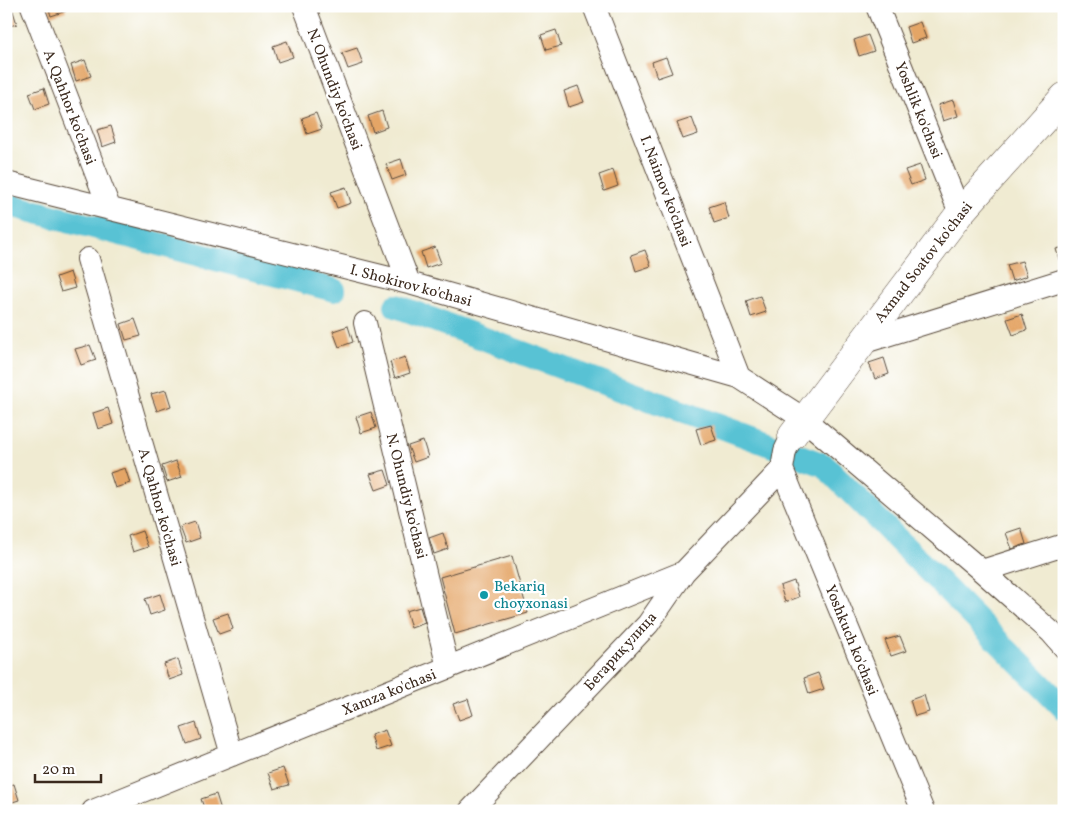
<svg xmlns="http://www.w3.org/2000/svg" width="1070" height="817" viewBox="0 0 1070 817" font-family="Vollkorn,serif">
<rect width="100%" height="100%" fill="#fff"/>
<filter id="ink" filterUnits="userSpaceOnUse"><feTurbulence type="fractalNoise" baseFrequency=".02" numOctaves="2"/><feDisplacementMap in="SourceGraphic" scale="10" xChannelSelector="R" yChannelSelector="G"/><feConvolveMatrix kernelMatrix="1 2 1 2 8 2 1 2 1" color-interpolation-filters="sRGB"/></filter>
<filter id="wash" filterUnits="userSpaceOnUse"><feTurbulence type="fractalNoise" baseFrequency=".0096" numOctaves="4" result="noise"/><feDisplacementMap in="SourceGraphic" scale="20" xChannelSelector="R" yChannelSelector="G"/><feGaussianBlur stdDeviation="1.12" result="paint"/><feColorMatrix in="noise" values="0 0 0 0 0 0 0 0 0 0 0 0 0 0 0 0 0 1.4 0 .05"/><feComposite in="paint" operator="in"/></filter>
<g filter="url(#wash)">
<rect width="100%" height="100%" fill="#f0ebd2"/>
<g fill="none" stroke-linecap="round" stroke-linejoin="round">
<path stroke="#58c2d4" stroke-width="24" d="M 6,204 L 334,290
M 396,306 L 824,465 L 1064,708"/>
</g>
<g id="blocks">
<path fill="#e4a566" d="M 48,6 L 64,6 L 66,11 L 51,16 Z
M 12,8 L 17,24 L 6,27 L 6,10 Z
M 920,22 L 926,38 L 911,43 L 906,27 Z
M 556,30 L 561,46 L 546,50 L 541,35 Z
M 868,35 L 874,51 L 859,56 L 854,40 Z
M 287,41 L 293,57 L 278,62 L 273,46 Z
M 357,48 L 363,64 L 348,69 L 342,53 Z
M 666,57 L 672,73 L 657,78 L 652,62 Z
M 85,60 L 91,76 L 76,81 L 71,65 Z
M 578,86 L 584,102 L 569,107 L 564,91 Z
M 44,88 L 49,104 L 35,109 L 29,93 Z
M 953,100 L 958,116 L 943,121 L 938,105 Z
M 382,111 L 387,127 L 373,132 L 368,116 Z
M 316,113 L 322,129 L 307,134 L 302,118 Z
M 692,118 L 698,134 L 683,139 L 677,123 Z
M 111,126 L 116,142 L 102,147 L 97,130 Z
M 401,159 L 406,175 L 392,180 L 386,164 Z
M 920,165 L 925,180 L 911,185 L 905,170 Z
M 613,170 L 618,186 L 604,191 L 599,175 Z
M 346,187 L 351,203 L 337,208 L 331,192 Z
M 724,202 L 729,218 L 714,223 L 709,207 Z
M 435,247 L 441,263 L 426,268 L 421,252 Z
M 1064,247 L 1064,265 L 1061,266 L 1056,249 Z
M 645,250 L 651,266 L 636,271 L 631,255 Z
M 1022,261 L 1027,276 L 1012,281 L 1007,265 Z
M 70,272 L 75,288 L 61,292 L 56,277 Z
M 760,296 L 766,312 L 751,317 L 746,301 Z
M 1022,314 L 1027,330 L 1013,335 L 1007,319 Z
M 135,319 L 141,336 L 126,340 L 121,324 Z
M 348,326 L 353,342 L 339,347 L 333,331 Z
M 90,345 L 96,360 L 81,365 L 75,349 Z
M 405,357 L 410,373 L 395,378 L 390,362 Z
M 884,358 L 889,374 L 875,379 L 869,363 Z
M 166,390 L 171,406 L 157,411 L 151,394 Z
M 108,408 L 113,424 L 98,429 L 93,413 Z
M 371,412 L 376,428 L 361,433 L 356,417 Z
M 711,425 L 716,440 L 701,445 L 696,429 Z
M 423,441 L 428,457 L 414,462 L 408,446 Z
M 176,461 L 182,477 L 167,482 L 162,466 Z
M 125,468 L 130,483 L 115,488 L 110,473 Z
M 385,470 L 390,485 L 376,490 L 370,474 Z
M 195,522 L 200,538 L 186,543 L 180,527 Z
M 1021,528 L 1026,544 L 1012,549 L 1006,533 Z
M 142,531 L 148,547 L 133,552 L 128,536 Z
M 443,533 L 448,549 L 434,554 L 429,538 Z
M 512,556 L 528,613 L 455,634 L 440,577 Z
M 794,581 L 799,597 L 785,602 L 780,586 Z
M 160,594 L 165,610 L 150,615 L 145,599 Z
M 420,607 L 425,623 L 411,628 L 406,611 Z
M 228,613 L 233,629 L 219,634 L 213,618 Z
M 900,636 L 906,651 L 891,656 L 885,640 Z
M 178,659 L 183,675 L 169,680 L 164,664 Z
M 818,673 L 824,689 L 809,694 L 804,678 Z
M 924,695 L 929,712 L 915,716 L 910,700 Z
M 468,699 L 473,715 L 459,720 L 453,704 Z
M 196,723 L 201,739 L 187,744 L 181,728 Z
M 385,730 L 391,746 L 376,751 L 371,735 Z
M 283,768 L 289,785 L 274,789 L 268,773 Z
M 14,784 L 19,800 L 6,804 L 6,786 Z
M 216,794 L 221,810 L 205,811 L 201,799 Z"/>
</g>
</g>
<g filter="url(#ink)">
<use href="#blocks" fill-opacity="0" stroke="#564739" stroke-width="1"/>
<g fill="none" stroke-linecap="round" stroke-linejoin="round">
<defs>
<path id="minor" d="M 32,6 L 109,207
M 304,6 L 409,283
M 594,6 L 739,377
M 877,6 L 960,213
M 6,183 L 409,283 L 739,377 L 804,419 L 982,571 L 1051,632 L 1064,647
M 88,259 L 232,755
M 365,323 L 448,668
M 861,343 L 1064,280
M 782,469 L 923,811
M 982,571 L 1064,545
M 93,811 L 684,572
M 470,811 L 648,624 L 684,572 L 782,469 L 785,451 L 792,436"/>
<path id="tertiary" d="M 792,436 L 960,213 L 1064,97"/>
</defs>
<use href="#minor" stroke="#564739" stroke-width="24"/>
<use href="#tertiary" stroke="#564739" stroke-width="29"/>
<use href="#minor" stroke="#fff" stroke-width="22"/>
<use href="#tertiary" stroke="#fff" stroke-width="28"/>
</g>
</g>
<circle fill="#0f9aa8" stroke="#fff" stroke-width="2" cx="484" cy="595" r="5"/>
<g text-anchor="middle" stroke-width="4.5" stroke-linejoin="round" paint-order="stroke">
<g font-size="15" fill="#3b2a1e" stroke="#fff">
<text transform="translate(335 89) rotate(69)" y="5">N. Ohundiy ko'chasi</text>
<text transform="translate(70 107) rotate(69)" y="5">A. Qahhor ko'chasi</text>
<text transform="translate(919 110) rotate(68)" y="5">Yoshlik ko'chasi</text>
<text transform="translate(666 191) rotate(69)" y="5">I. Naimov ko'chasi</text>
<text transform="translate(923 262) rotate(-52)" y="5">Axmad Soatov ko'chasi</text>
<text transform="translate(411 285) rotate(15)" y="5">I. Shokirov ko'chasi</text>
<text transform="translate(407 496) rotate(76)" y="5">N. Ohundiy ko'chasi</text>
<text transform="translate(160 507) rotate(74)" y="5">A. Qahhor ko'chasi</text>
<text transform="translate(852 640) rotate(68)" y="5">Yoshkuch ko'chasi</text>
<text transform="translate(620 651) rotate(-48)" y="5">Бегариқ улица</text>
<text transform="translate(389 692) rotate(-22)" y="5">Xamza ko'chasi</text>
</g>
<g font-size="15" fill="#0d838f" stroke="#fff" text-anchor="start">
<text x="494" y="591">Bekariq<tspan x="494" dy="17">choyxonasi</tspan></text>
</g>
</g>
<rect width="1070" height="817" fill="none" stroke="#fff" stroke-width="25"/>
<path d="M35 774v8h66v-8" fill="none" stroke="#3b2a1e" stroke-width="2.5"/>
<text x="42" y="774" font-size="15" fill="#3b2a1e" stroke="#ffffff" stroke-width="4" paint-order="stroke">20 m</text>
</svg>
